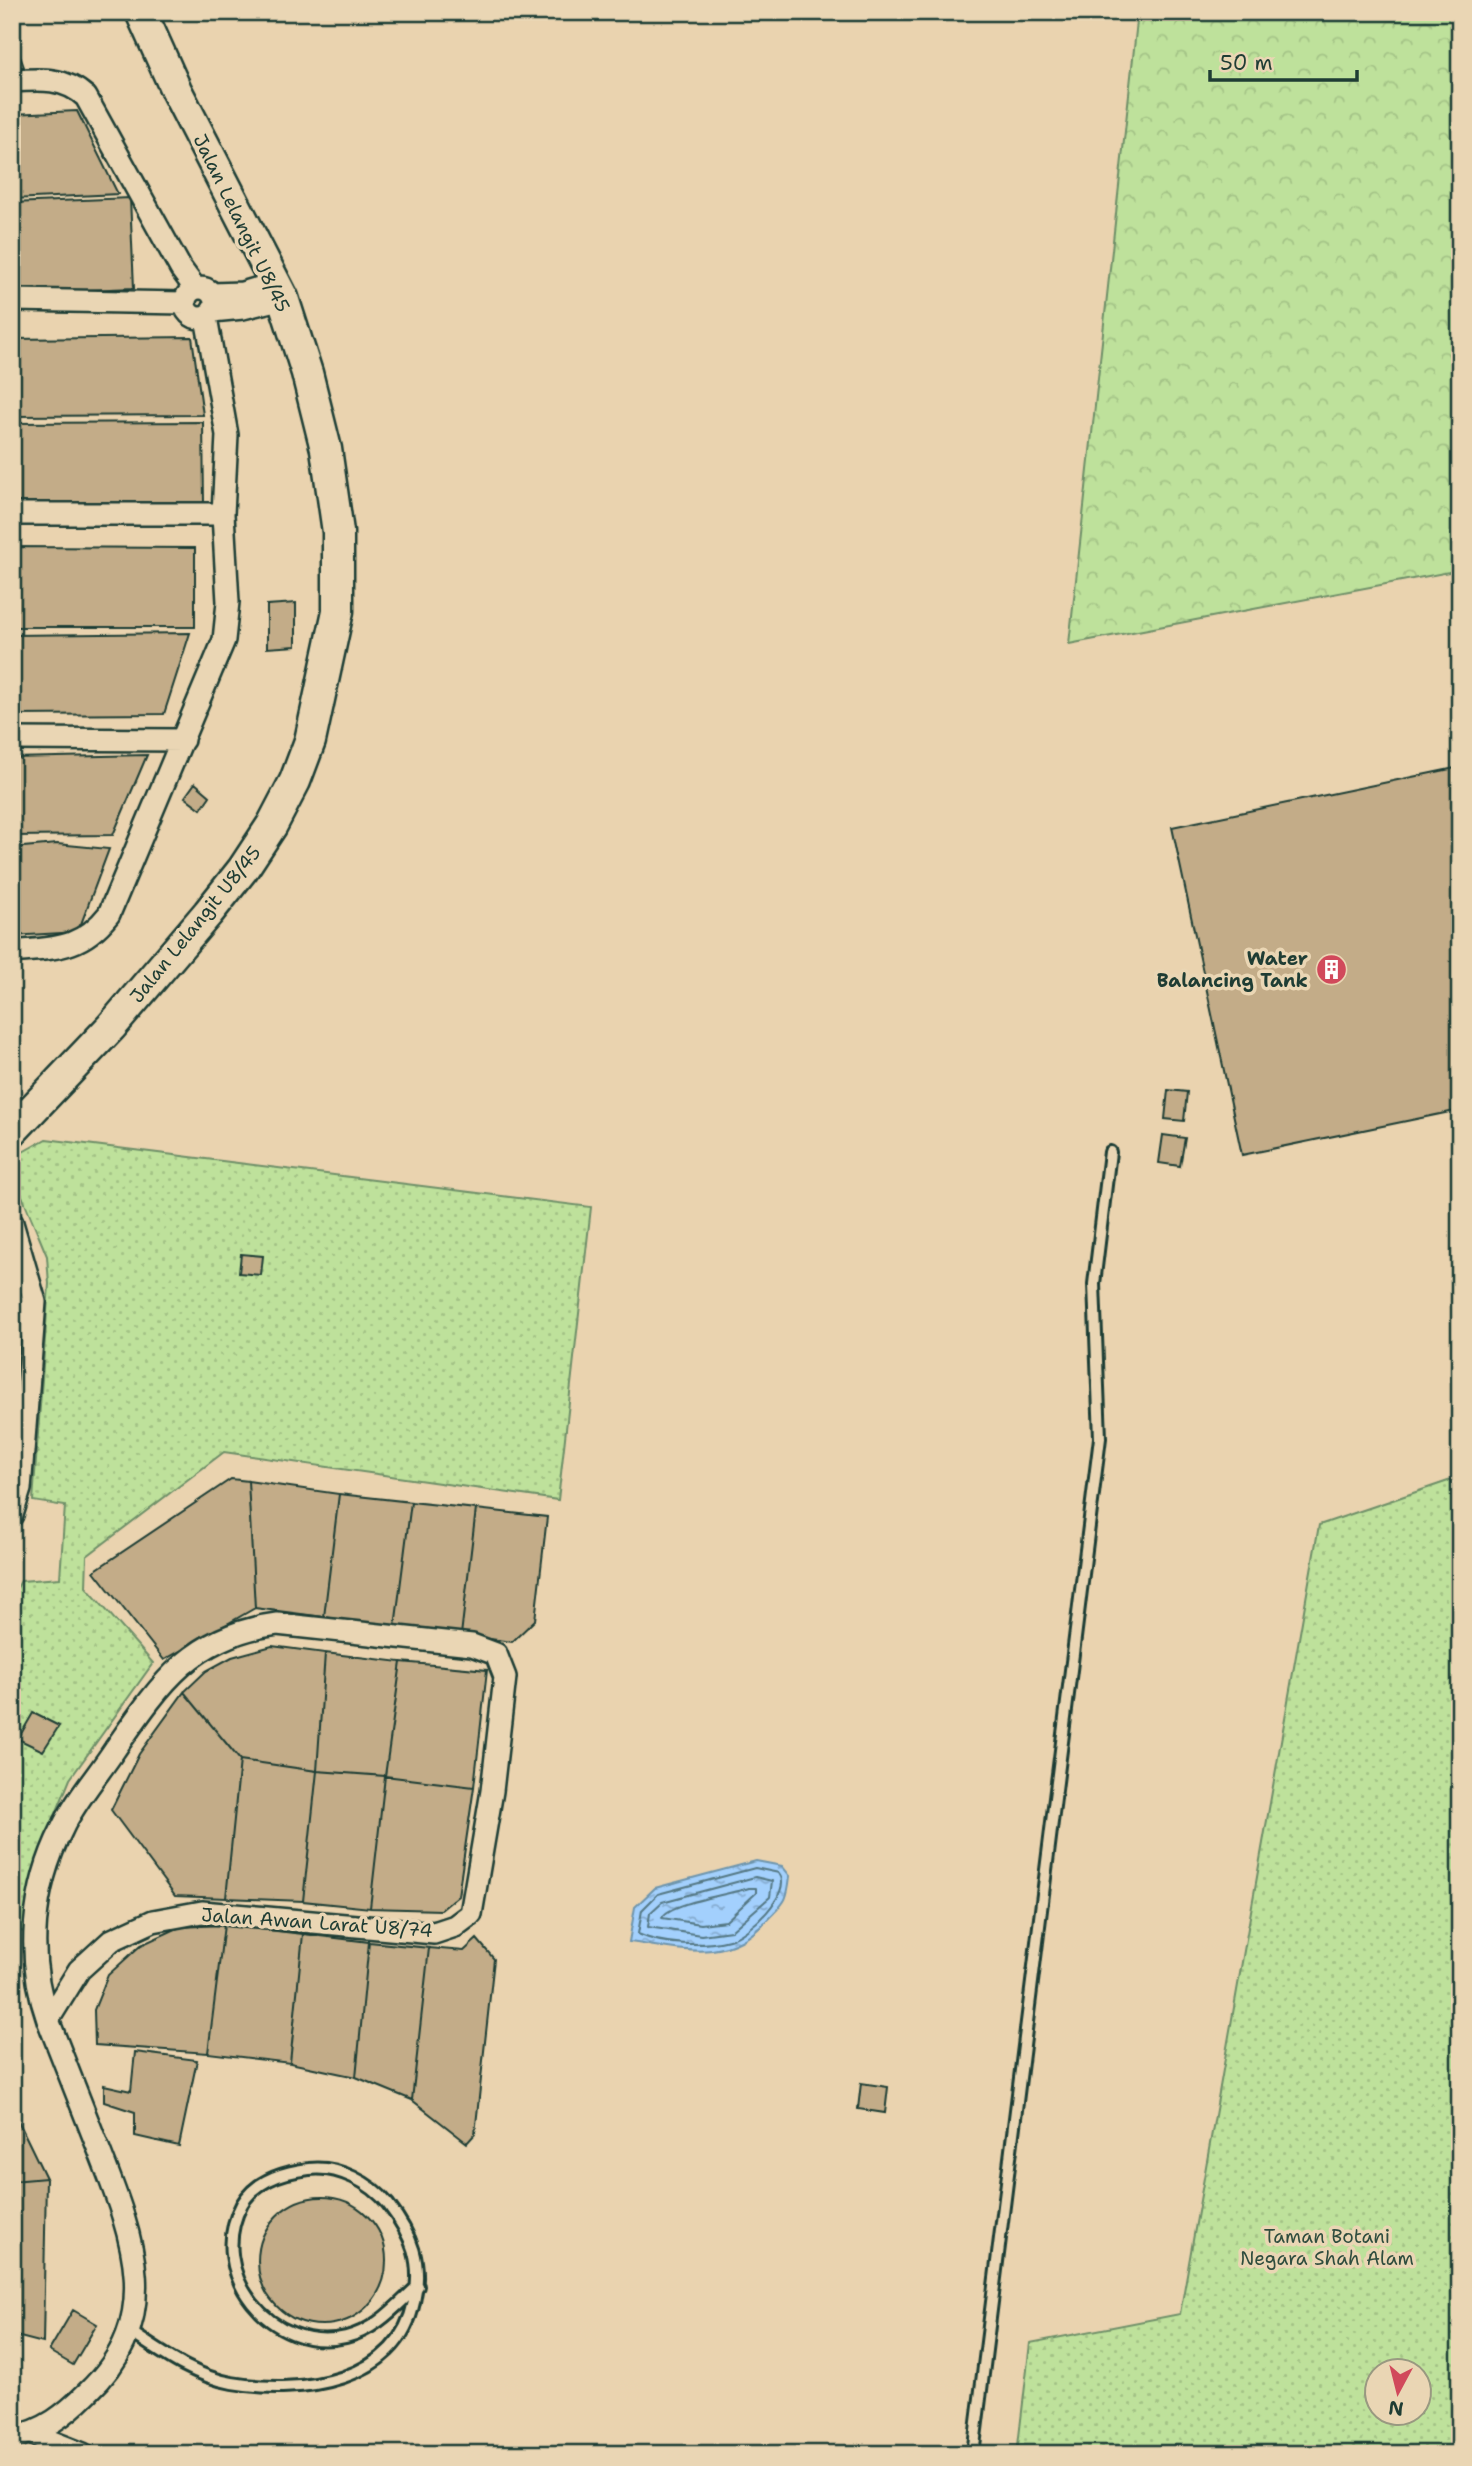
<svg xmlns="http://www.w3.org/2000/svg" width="1472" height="2466" viewBox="0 0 1472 2466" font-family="'Shantell Sans',sans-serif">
<defs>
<pattern id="forest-crowns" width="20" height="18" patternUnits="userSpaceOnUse" patternTransform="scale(1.75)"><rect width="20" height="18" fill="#bee19b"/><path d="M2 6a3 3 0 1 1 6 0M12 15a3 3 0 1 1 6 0" fill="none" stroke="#a3c286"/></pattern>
<pattern id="park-dots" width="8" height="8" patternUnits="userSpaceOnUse" patternTransform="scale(1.75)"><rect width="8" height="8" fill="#bee19b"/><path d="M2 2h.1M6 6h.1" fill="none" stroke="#a3c286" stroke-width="1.8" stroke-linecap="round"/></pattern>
<pattern id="water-ripples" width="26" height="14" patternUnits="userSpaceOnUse" patternTransform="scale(1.75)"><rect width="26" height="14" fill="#a3d0fd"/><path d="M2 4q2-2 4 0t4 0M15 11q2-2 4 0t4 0" fill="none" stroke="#84aace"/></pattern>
</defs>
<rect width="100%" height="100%" fill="#ead3af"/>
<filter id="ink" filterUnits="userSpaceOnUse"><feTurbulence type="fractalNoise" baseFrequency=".0143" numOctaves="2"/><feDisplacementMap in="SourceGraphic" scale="14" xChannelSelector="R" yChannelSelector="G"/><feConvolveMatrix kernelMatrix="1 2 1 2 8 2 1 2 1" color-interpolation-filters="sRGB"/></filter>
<g filter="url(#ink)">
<path fill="url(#forest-crowns)" stroke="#6e8f68" stroke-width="2" d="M 1138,12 L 1460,12 L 1460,570 L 1069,644 Z"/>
<path fill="url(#park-dots)" stroke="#6e8f68" stroke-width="2" fill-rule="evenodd" d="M 46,1139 L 591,1207 L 558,1500 L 224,1452 L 87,1556 L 86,1587 L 153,1663 L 70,1779 L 46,1838 L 23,1932 L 12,1927 L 12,1596 L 21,1581 L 60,1578 L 65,1506 L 33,1501 L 49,1284 L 47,1256 L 12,1172 L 12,1158 Z
M 1460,1477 L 1460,2454 L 1017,2454 L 1030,2343 L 1180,2314 L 1319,1525 ZM 1378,2372 L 1420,2372 L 1420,2414 L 1378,2414 Z"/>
<path fill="url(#water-ripples)" stroke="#6e95ad" stroke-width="2" d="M 756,1861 L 782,1866 L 790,1876 C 787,1904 784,1902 766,1921 C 727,1965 681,1949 629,1942 L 635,1907 L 655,1888 Z"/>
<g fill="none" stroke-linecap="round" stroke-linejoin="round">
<path stroke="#547884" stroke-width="2" d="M 755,1868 L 779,1873 C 794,1893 748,1935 729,1940 C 704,1947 662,1945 638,1934 L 642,1910 L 658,1894 Z
M 755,1877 L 772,1881 L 770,1897 L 731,1931 L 701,1935 L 648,1927 L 650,1913 L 662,1902 Z
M 749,1888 L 756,1888 L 756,1893 L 726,1921 L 701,1924 L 662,1918 C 668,1903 731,1894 749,1888 Z"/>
</g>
<path fill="#c3ac88" stroke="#1f3d34" stroke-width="2" d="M 12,34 L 24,67 L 12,67 Z
M 77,111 L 118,194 L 12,199 L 12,114 Z
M 130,198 L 134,288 L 12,293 L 12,203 Z
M 192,337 L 203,415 L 12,416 L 12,339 Z
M 203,422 L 204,504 L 12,505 L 12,423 Z
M 12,547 L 195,548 L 195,627 L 12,627 Z
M 296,603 L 296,646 L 267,648 L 267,605 Z
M 190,633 L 164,714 L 12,715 L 12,635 Z
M 147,755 L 113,835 L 12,836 L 12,758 Z
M 1460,767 L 1460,1110 L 1242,1155 L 1172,827 Z
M 195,783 L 210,796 L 201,809 L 185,797 Z
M 57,844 L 109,849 L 78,932 L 12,936 L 12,848 Z
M 1168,1090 L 1187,1092 L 1184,1121 L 1165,1119 Z
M 1163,1135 L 1185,1138 L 1180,1166 L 1159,1163 Z
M 241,1254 L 263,1256 L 261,1275 L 239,1273 Z
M 12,1372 L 16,1373 L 12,1418 Z
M 231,1479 L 248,1481 L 255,1608 L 164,1660 L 94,1571 Z
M 248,1481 L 339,1494 L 324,1617 L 255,1608 Z
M 339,1494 L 411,1502 L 395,1627 L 324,1617 Z
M 411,1502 L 476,1509 L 461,1635 L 395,1627 Z
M 476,1509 L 547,1517 L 535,1620 L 512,1642 L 461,1635 Z
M 272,1646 L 325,1653 L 317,1771 L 240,1760 L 184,1692 L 206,1671 L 232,1657 Z
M 325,1653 L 401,1662 L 385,1776 L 317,1771 Z
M 401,1662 L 487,1670 L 474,1787 L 385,1776 Z
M 184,1692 L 240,1760 L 226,1898 L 175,1896 L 111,1810 L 139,1754 Z
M 33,1713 L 59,1726 L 43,1751 L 18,1739 Z
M 240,1760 L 317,1771 L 303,1901 L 226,1898 Z
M 317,1771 L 385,1776 L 370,1908 L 303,1901 Z
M 385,1776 L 474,1787 L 458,1896 L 441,1910 L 370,1908 Z
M 224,1925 L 208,2053 L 95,2045 L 94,2010 L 108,1975 L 141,1945 L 180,1927 Z
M 224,1925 L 303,1934 L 290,2063 L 208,2053 Z
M 303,1934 L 369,1942 L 356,2077 L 290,2063 Z
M 477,1939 L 494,1959 L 475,2134 L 467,2143 L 412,2100 L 429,1948 L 464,1951 Z
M 369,1942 L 429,1948 L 412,2100 L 356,2077 Z
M 135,2052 L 197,2060 L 179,2146 L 135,2136 L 135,2112 L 104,2102 L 104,2085 L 131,2091 Z
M 861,2083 L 888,2087 L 885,2113 L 858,2109 Z
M 12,2108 L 46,2178 L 12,2181 Z
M 46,2178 L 43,2343 L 12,2335 L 12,2181 Z
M258 2261a64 64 0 1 1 128 0a64 64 0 1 1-128 0Z
M 73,2310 L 97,2324 L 73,2365 L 49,2351 Z"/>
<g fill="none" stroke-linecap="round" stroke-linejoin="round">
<defs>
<path id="lane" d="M 129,2331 C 161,2352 193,2376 232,2383 C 301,2395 397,2383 414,2302 C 423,2263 412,2235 388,2204 C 371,2183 338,2165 309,2169 C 283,2172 256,2180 242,2204 C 205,2273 272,2355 346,2337 C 376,2330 396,2306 418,2286
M 973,2454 L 1100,1438 L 1094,1284 L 1110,1152"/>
<path id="street" d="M 12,81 C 40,79 65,77 86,97 L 181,269 L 195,288
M185 303a15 15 0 1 1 30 0a15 15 0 1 1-30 0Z
M 212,294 L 242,293 L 276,283
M 12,300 L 185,303
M 212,311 L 243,308 L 283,298
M 12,514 L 223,514
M 12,739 L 183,740
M 12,952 C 54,948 81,950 109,914 L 224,640 L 228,602 L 223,514 L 227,435 L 206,317
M 12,1223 L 35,1302 L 20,1489 L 12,1515
M 12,1300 L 32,1334
M 277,1624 L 472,1645 L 496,1654 L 505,1677 L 492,1791 L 471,1914 L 455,1926 L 434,1933 L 202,1912 L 153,1921 L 112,1940 L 79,1970 L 48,2020 C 26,1958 32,1888 62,1829 C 75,1801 98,1775 115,1749 C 160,1684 192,1635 277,1624 Z
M 32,2434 L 83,2454
M 12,2437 C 44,2432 66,2414 88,2392 C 166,2318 132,2235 99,2150 C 82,2106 65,2063 48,2020"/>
<path id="secondary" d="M 12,1131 L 111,1027 L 208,913 L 243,869 L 272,825 L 295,781 L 310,741 L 338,611 L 338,532 L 326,449 L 307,373 L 283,298 L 176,90 L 141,12"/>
</defs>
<use href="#lane" stroke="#1f3d34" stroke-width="16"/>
<use href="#street" stroke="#1f3d34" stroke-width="26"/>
<use href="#secondary" stroke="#1f3d34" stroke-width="35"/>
<use href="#lane" stroke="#ead6b4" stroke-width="10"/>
<use href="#street" stroke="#ead6b4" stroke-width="21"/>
<use href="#secondary" stroke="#ead6b4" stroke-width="30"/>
</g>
</g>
<defs>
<symbol id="building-disc" viewBox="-11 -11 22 22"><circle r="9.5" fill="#d1495b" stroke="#ead6b4"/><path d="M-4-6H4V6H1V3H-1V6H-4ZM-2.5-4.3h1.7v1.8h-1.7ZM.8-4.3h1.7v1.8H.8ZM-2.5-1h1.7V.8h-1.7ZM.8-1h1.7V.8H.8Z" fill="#fff"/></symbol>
</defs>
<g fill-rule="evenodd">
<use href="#building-disc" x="1314" y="952" width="35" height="35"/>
</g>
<g text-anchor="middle" stroke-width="7" stroke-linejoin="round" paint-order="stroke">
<g font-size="19" fill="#1f3d34" stroke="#ead6b4">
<text transform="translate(242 223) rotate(64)" y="7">Jalan Lelangit U8/45</text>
<text transform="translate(195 924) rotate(-51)" y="7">Jalan Lelangit U8/45</text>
<text transform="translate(317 1922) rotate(4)" y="7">Jalan Awan Larat U8/74</text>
</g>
<g font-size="19" font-weight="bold" fill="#1f3d34" stroke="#ead6b4" text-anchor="end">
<text x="1308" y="965">Water<tspan x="1308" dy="22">Balancing Tank</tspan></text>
</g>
<g font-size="19" fill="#2f4d3e" stroke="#ead6b4">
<text x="1327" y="2243">Taman Botani<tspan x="1327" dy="22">Negara Shah Alam</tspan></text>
</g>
</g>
<rect width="1472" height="2466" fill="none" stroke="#ead6b4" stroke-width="42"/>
<rect x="21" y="21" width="1430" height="2424" fill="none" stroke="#1f3d34" stroke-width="2.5" filter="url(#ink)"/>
<g transform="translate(1398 2392) rotate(187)"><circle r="33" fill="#ead6b4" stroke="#999981" stroke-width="2"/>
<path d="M0-5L12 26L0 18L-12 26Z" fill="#d1495b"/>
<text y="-10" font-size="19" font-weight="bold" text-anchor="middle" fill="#1f3d34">N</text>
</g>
<path d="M1210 70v10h147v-10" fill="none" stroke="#1f3d34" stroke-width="3.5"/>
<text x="1220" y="70" font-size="21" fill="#1f3d34" stroke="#ead6b4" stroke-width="5" paint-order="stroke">50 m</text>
</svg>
